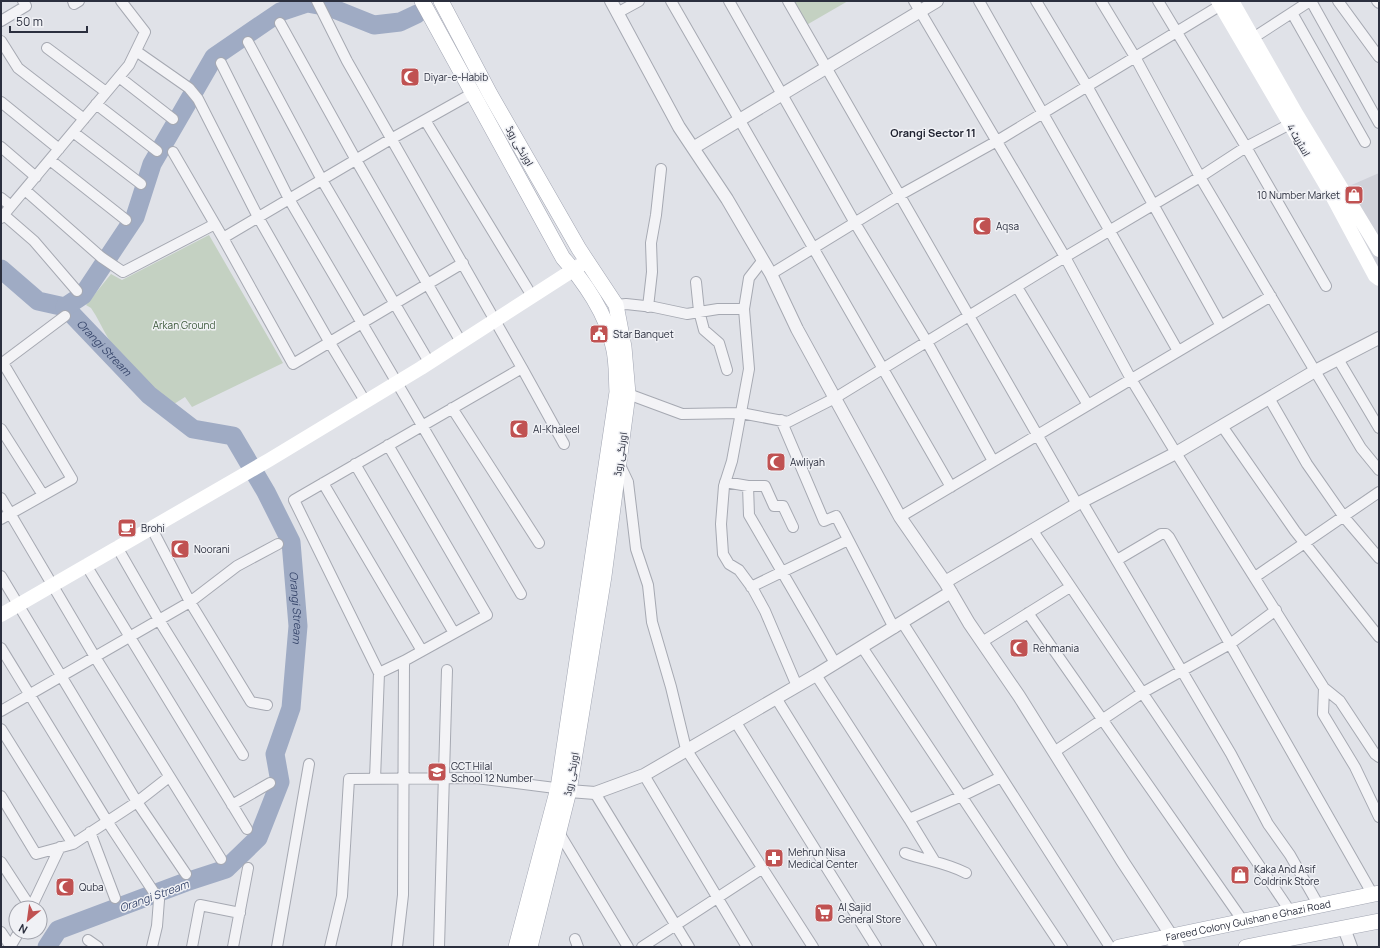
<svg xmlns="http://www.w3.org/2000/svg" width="1380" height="948" viewBox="0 0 1380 948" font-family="Manrope,Cairo,sans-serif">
<rect width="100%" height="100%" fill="#e0e2e8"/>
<path fill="#cfd1d9" d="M 1379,173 L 1379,276 L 1331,194 Z"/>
<path fill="#c4d1c2" d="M 788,1 L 848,1 L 803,27 Z
M 209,235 L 283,363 L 192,407 L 185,397 L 174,404 C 149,389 123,363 108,338 C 102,328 98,318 91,308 L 86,305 L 111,274 L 122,280 Z"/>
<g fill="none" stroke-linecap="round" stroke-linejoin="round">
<g stroke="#9fabc4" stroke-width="19">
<path id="s1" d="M 1,269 L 38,301 L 65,307 L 149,395 L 193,429 L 233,436 L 266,492 L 291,542 L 298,626 L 291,708 L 275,754 L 280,782 L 258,838 L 226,869 L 186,882 L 58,930 L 47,947"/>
<path d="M 65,307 L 83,295 L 135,217 L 152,164 L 214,57 L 280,12 L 307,3 L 329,7 L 374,25 L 400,22 L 417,14"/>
</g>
<defs>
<path id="minor" d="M 73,1 L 74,4 L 79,1
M 317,1 L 347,61 L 522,368 L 294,500 L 379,673 L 375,779
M 671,1 L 951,487
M 729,1 L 855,223 L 927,342 L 993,461
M 788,1 L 1077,504
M 914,1 L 1065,257 L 1131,379 L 1176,453 L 1324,688
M 979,1 L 1178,351
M 1036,1 L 1087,86 L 1221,326
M 1101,1 L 1135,57 L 1200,177 L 1315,371 L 1361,448 L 1379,470
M 1158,1 L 1246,147 L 1326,286
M 1311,1 L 1379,123
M 1338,1 L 1379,57
M 1377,1 L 1379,3
M 617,13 L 639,1
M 1292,13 L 1365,142
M 1,21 L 26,6 L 23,1
M 280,23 L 356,160 L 461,342
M 1253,38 L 1310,1
M 1,41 L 18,68 L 84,119
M 248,42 L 322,180 L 429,362
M 47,48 L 106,92
M 136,51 L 189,88 L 198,99 L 258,217 L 330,343 L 365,401
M 221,63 L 289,199 L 521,594
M 119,77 L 173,119
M 1,102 L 59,149
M 96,104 L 157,151
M 425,120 L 532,296
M 73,132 L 141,184
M 1,147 L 36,177
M 173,152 L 223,238
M 50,160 L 126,220
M 25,190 L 101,257 L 123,272 L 215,224
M 1,198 L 11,206
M 4,215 L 34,241 L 77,291
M 1,218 L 129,65 L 145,32 L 121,1
M 763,260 L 749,278 L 744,309 L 749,369 L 732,461 L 724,486 L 721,524 L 723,554 L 729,564 L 739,570 L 753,589 L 765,611 L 797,686
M 463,263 L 293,364 L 223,238 L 391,139 L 473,93
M 771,274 L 900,195 L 997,141 L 1221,5
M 696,282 L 699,311 L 704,330 L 719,343 L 727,370
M 1017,287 L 1088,405
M 616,305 L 626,304 L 654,307 L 687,314 L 718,309 L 744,309
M 648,307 L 652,272 L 651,243 L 656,215 L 661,169
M 1338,359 L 1379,428
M 1,364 L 65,316
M 522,368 L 564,444
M 628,394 L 682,414 L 741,413 L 788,422 L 835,398 L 1065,257 L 1200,177 L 1246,147 L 1290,124
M 1269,398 L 1307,464 L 1344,517 L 1379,558
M 452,408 L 539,543
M 781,420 L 824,521 L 836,516 L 894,628
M 1222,426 L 1295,531 L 1379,637
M 1,429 L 43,495
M 619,463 L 628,482 L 636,549 L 648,585 L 652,622 L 671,687 L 686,749 L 813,947
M 355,464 L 454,633
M 725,482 L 748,486 L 765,486 L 774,506 L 783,506 L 793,527
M 323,483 L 422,651
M 748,486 L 749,515 L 835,663
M 1,498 L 95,657 L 221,859
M 1082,502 L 1231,754 L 1268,824 L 1290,855 L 1319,906
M 900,517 L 1271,296
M 1,519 L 72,479 L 3,363
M 151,527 L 190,602 L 251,702 L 267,705
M 1033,531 L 1290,911
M 117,547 L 159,620 L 243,755
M 1117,560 L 1161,534 L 1166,534 L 1169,537 L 1373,895
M 86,565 L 247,829
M 1,576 L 137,802 L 186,874
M 1255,577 L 1379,492
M 751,587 L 848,540
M 1028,613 L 1243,921
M 902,622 L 1110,947
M 982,642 L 1070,587
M 862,647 L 1062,947
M 1,648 L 107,821 L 159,900 L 157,926 L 152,947
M 379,673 L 404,661 L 487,615 L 388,445
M 816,675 L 909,819 L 934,860
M 776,698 L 931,947
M 1,711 L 190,602 L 237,566 L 278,544
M 735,721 L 876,947
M 1,729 L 73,844 L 137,802 L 169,777
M 1054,752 L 1142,693 L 1230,644 L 1276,610
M 1379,757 L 1375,754 L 1340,701 L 1324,688 L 1323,714 L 1355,767 L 1379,817
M 644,775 L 747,947
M 595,793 L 689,947
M 1,796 L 36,854 L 73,844
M 232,805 L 270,783
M 909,819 L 962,796 L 1001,777
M 558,831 L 628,947
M 90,832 L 115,898
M 905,853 C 927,861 945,862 966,873
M 1,862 L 31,908
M 31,908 L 60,847
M 1,932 L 11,947
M 575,939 L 578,947
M 88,940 L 98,947
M 10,947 L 19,932
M 192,947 L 200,905 L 240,913
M 233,947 L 248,868
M 277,947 L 309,764
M 330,947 L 342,896 L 349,779 L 476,778 L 563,789
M 397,947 L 403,895 L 404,661
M 439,947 L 447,670
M 642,947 L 763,868"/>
<path id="tertiary" d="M 611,1 L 679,127 L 727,199 L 771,274 L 797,329 L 900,517 L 945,582 L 969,623 L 1019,696 L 1123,862 L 1171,935
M 693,148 L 937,1
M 945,582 L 1077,504 L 1176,453 L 1315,371 L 1379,338
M 569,791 L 595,793 L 644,775 L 816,675 L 951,592
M 1344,928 L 1351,947"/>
<g id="primary">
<path d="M 422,1 L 563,258 C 584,281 607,315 613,346 C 617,360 616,377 617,392 L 558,788 L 516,947"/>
<path d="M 441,1 L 490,94 L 579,249 L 616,305 L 624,347 L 628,394 L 604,576 L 569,791 L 530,947"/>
<path id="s2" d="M 1119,947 L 1379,893"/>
<path d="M 1246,947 L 1379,921"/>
</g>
</defs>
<use href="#minor" stroke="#a6a9b2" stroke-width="12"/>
<use href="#tertiary" stroke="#a6a9b2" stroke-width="14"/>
<use href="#primary" stroke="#a1a5b2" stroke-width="16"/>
<use href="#minor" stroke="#f3f3f6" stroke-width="10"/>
<use href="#tertiary" stroke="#f3f3f6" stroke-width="12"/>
<path stroke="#fff" stroke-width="14" d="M 1218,1 L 1331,194 L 1375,276 L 1379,279
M 1232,1 L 1297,115 L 1379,250
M 1,615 L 269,460 L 421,368 L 587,261
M 1171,935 L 1177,947"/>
<use href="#primary" stroke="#fff" stroke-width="15"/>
</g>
<defs>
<symbol id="mosque-square" viewBox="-11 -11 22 22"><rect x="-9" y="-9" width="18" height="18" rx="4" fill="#c05252" stroke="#f0f1f5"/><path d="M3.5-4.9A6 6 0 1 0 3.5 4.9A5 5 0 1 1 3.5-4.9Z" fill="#fff"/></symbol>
<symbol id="shop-square" viewBox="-11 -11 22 22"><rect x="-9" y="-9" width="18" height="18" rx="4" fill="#c05252" stroke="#f0f1f5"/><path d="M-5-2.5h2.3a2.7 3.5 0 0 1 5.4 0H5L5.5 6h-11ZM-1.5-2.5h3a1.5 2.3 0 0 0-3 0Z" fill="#fff"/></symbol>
<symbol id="civic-square" viewBox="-11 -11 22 22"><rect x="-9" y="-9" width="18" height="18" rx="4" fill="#c05252" stroke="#f0f1f5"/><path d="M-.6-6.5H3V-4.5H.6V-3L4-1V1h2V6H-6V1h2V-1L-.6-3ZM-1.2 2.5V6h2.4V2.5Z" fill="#fff"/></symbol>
<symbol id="cafe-square" viewBox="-11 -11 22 22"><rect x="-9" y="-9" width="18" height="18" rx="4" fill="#c05252" stroke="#f0f1f5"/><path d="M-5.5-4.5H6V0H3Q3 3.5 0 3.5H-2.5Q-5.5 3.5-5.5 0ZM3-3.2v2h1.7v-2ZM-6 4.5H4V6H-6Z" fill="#fff"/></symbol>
<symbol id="school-square" viewBox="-11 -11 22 22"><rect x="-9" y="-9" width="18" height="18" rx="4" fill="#c05252" stroke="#f0f1f5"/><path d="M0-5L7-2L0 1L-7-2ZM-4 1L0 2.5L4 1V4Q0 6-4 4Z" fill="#fff"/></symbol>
<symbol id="pharmacy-square" viewBox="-11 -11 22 22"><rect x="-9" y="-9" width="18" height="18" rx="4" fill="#c05252" stroke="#f0f1f5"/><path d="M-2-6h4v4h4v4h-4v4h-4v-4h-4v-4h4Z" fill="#fff"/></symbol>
<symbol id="supermarket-square" viewBox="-11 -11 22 22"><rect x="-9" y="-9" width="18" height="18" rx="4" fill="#c05252" stroke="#f0f1f5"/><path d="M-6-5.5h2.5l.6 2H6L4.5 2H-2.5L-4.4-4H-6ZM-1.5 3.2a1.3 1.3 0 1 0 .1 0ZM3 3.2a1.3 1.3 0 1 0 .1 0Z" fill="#fff"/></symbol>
</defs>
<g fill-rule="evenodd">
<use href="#mosque-square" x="399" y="66" width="22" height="22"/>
<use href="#shop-square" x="1343" y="184" width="22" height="22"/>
<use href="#mosque-square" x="971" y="215" width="22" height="22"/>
<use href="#civic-square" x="588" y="323" width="22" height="22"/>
<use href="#mosque-square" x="508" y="418" width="22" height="22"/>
<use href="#mosque-square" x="765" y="451" width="22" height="22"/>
<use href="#cafe-square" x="116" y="517" width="22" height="22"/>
<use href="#mosque-square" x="169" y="538" width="22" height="22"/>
<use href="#mosque-square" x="1008" y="637" width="22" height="22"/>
<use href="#school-square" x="426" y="761" width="22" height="22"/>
<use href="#pharmacy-square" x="763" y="847" width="22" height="22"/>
<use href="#shop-square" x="1229" y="864" width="22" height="22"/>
<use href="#mosque-square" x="54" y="876" width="22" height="22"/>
<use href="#supermarket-square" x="813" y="902" width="22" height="22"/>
</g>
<g text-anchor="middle" stroke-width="3" stroke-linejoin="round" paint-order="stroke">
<g font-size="10" fill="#2b2f3e" stroke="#f0f1f5" text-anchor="start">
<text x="424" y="81">Diyar-e-Habib</text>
<text x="1340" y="199" text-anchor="end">10 Number Market</text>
<text x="996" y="230">Aqsa</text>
<text x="613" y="338">Star Banquet</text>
<text x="533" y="433">Al-Khaleel</text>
<text x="790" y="466">Awliyah</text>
<text x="141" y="532">Brohi</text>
<text x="194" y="553">Noorani</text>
<text x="1033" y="652">Rehmania</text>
<text x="451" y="770">GCT Hilal<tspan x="451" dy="12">School 12 Number</tspan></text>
<text x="788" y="856">Mehrun Nisa<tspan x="788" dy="12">Medical Center</tspan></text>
<text x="1254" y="873">Kaka And Asif<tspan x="1254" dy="12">Coldrink Store</tspan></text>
<text x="79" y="891">Quba</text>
<text x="838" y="911">Al Sajid<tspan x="838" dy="12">General Store</tspan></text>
</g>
<g font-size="10" fill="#2b2f3e" stroke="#f0f1f5">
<text transform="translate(1299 140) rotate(60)" y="4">اسٹریٹ 4</text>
<text transform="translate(520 146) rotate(60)" y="4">اورنگی روڈ</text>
<text transform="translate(620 454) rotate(-82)" y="4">اورنگی روڈ</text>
<text transform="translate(571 774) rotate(-80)" y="4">اورنگی روڈ</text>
<text dy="4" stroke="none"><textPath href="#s2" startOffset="132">Fareed Colony Gulshan e Ghazi Road</textPath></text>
</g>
<g font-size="10" fill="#3b5839" stroke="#f0f1f5">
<text x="184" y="329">Arkan Ground</text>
</g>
<g font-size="11" font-weight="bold" fill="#1d202e" stroke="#f0f1f5">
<text x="933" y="137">Orangi Sector 11</text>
</g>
<g font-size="11" font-style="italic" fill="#39486d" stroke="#f0f1f5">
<text dy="4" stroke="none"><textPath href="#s1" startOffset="133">Orangi Stream</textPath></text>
<text dy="4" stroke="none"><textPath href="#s1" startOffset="481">Orangi Stream</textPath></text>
<text transform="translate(154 896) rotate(-20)" y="4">Orangi Stream</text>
</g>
</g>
<rect width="1380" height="948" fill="none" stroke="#2b2f3e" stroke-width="4"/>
<g transform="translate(28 920) rotate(209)"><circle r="19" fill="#f0f1f5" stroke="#a1a3ac"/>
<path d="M0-3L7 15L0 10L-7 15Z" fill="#c05252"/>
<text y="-6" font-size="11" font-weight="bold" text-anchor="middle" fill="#2b2f3e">N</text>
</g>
<path d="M10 26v6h77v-6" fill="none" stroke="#2b2f3e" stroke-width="2"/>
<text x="16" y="26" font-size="12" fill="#2b2f3e" stroke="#f0f1f5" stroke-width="3" paint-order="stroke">50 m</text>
</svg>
